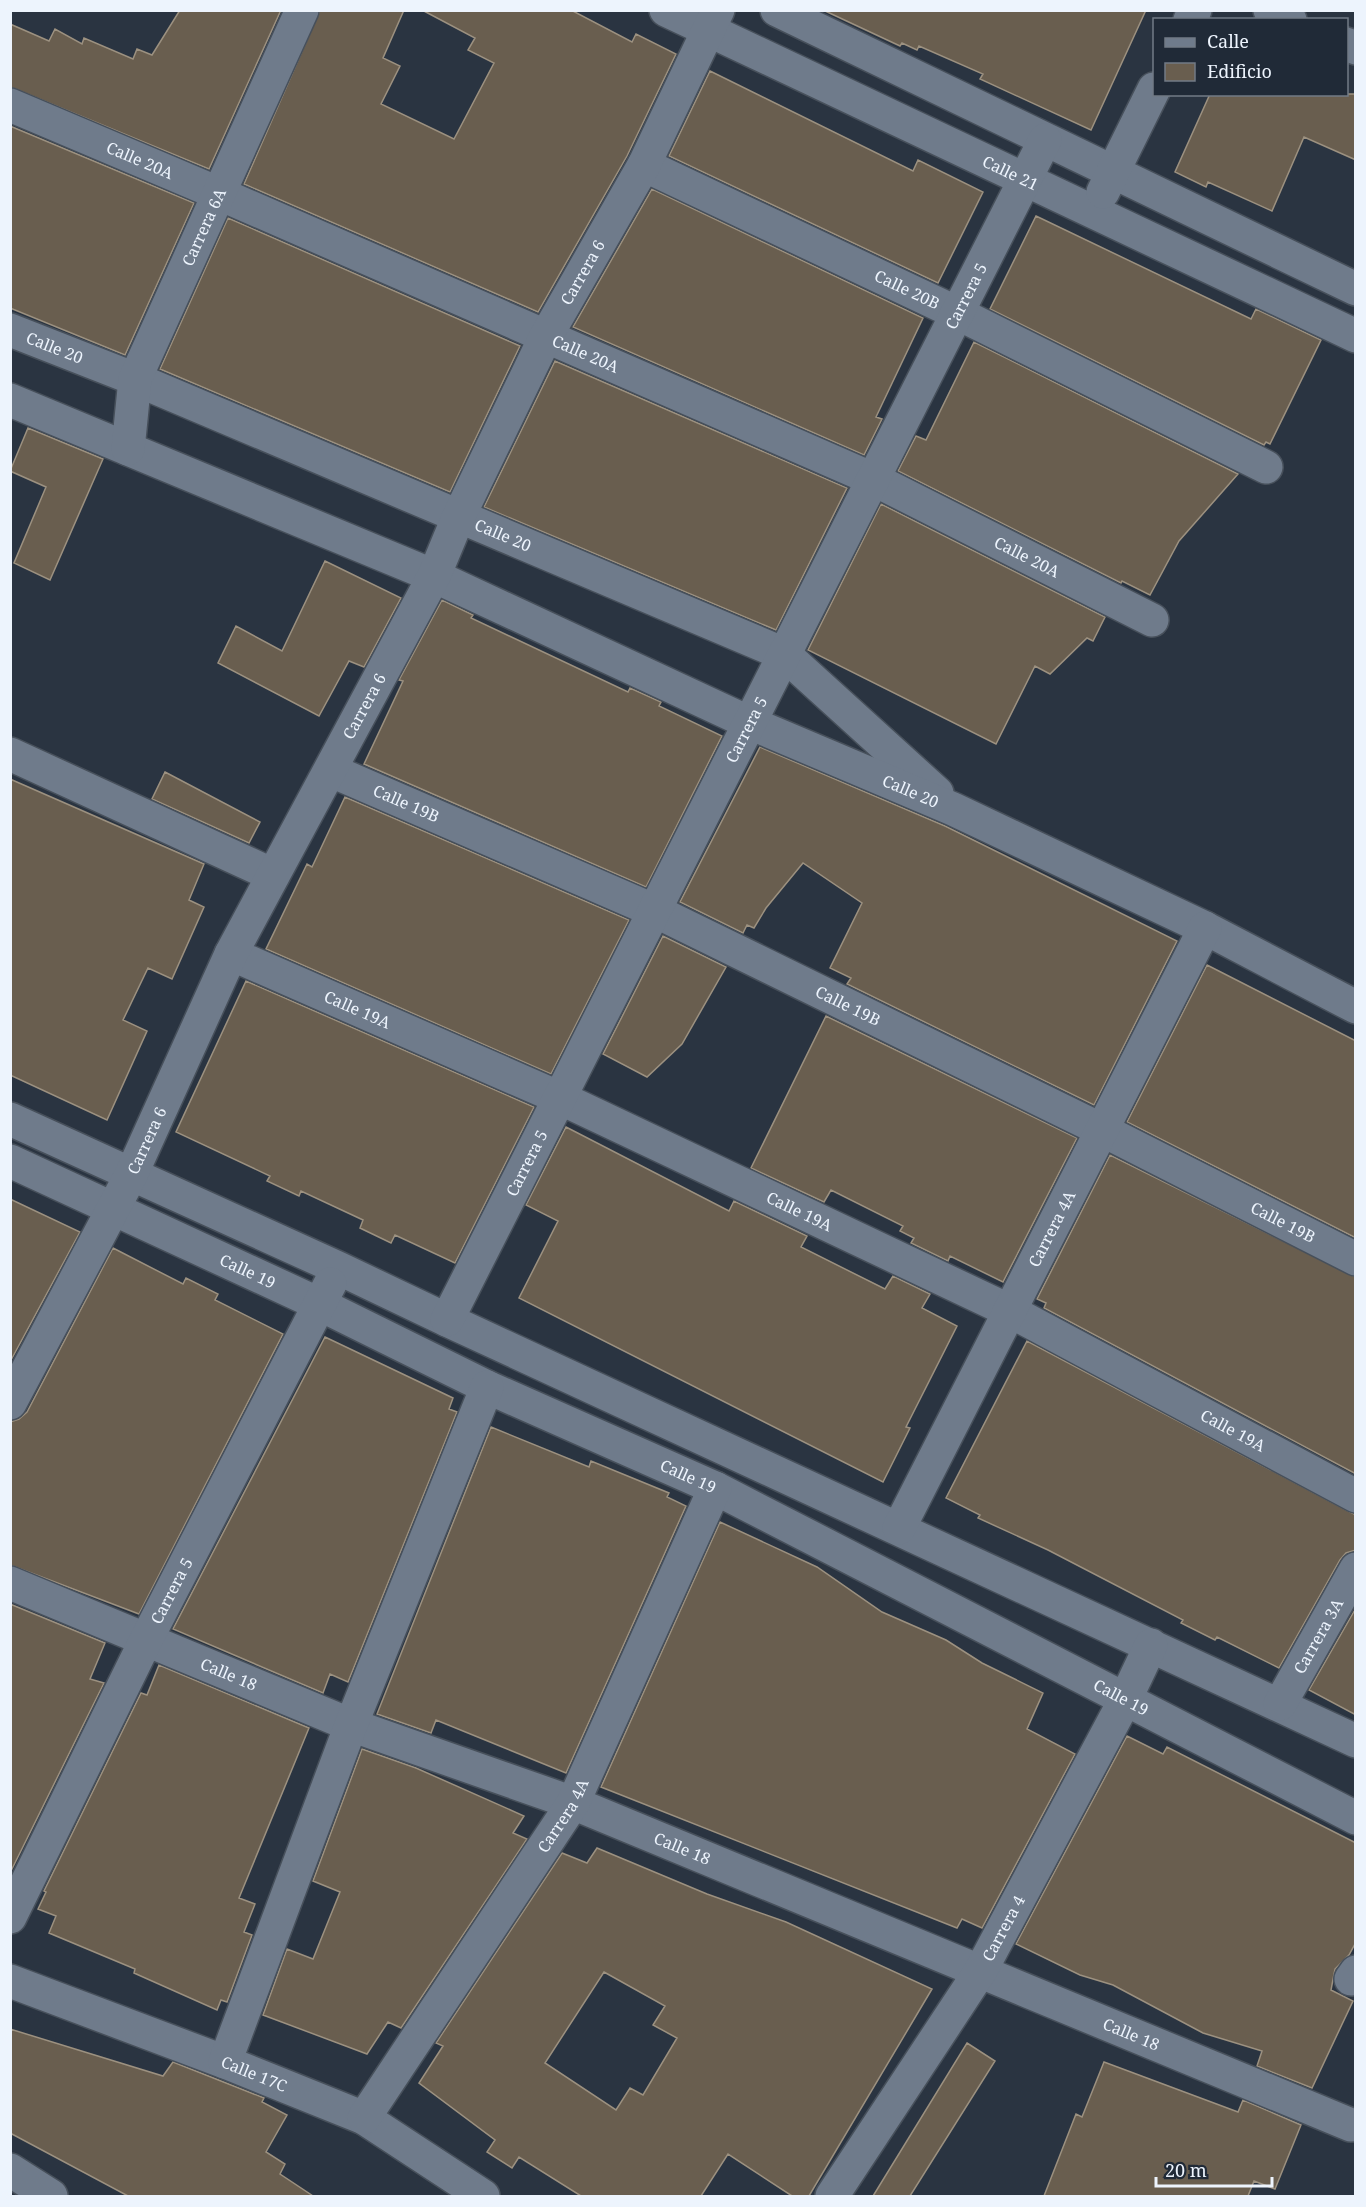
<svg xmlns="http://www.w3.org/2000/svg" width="1366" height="2207" viewBox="0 0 1366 2207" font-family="'Noto Serif',serif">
<rect width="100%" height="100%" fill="#2a3441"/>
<path fill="#695e4f" stroke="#9c9180" stroke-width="1.5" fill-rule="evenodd" d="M 180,10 L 281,10 L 209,169 L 10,87 L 10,24 L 49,41 L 55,29 L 82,44 L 84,38 L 133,59 L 137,49 L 152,55 Z
M 320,10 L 404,10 L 383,58 L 400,66 L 381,104 L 454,139 L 494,63 L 468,50 L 475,38 L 422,10 L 571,10 L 632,42 L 636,34 L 676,54 L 627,156 L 538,312 L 244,184 Z
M 823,10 L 1146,10 L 1091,130 L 980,79 L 983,74 L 919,46 L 917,50 L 902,43 L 900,46 Z
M 710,71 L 913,171 L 918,160 L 983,192 L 938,283 L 669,156 Z
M 1210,94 L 1356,94 L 1356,160 L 1304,137 L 1272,211 L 1208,182 L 1206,187 L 1175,172 Z
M 10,126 L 194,203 L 125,355 L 10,308 Z
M 652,189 L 923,318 L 876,417 L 882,419 L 864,455 L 573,327 Z
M 1036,216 L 1251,319 L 1256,309 L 1321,340 L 1270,444 L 1266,442 L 1264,445 L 990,309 Z
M 228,218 L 520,346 L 450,492 L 160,369 Z
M 974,342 L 1238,474 L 1179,541 L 1150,595 L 1122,581 L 1121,583 L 898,471 L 916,436 L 926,440 Z
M 555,361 L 847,488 L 776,630 L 484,507 Z
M 28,428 L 103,459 L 50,580 L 14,563 L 46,487 L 10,471 Z
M 881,504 L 1105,617 L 1093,641 L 1087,638 L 1050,674 L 1035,666 L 996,744 L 808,650 Z
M 325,561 L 401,598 L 364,667 L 349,661 L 319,716 L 218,663 L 236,626 L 282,651 Z
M 442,600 L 473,615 L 471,618 L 628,692 L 630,688 L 661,702 L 659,706 L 722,736 L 646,887 L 364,764 L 403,681 L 399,680 Z
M 760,747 L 945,826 L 1177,941 L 1094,1105 L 847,984 L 851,978 L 830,968 L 862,903 L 803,863 L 766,908 L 754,928 L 747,925 L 743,933 L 680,902 Z
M 165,772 L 260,822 L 249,843 L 152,799 Z
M 10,779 L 204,864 L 189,900 L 204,907 L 172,979 L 148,968 L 123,1020 L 147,1031 L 107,1120 L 10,1075 Z
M 345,797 L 629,920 L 551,1074 L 266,949 L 307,864 L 312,867 Z
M 663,936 L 726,967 L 682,1044 L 647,1077 L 603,1054 Z
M 1207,965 L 1356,1041 L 1356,1238 L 1127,1122 Z
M 246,981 L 534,1107 L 455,1263 L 395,1235 L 391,1243 L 360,1228 L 363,1220 L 301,1191 L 299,1196 L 267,1181 L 270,1176 L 176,1132 Z
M 826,1016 L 1077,1138 L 1003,1282 L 950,1256 L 948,1261 L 911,1243 L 914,1238 L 900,1231 L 903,1226 L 831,1190 L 824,1202 L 751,1168 Z
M 566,1127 L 729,1211 L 734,1201 L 807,1236 L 801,1247 L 885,1289 L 893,1276 L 930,1294 L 922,1308 L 957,1326 L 906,1427 L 910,1428 L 883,1482 L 519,1298 L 558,1221 L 526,1205 Z
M 1110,1155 L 1356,1277 L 1356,1474 L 1044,1308 L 1046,1303 L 1037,1299 Z
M 10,1199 L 80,1232 L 10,1362 Z
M 113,1248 L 183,1284 L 186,1278 L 218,1294 L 215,1300 L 283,1334 L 139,1614 L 10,1565 L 10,1422 L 19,1419 L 27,1412 Z
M 325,1337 L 453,1398 L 449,1409 L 457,1412 L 348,1682 L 330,1674 L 323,1693 L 173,1629 Z
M 1027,1341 L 1356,1515 L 1356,1550 L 1346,1553 L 1340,1560 L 1279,1668 L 1217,1637 L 1215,1640 L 1181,1623 L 1183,1620 L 1048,1550 L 978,1518 L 980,1515 L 946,1498 Z
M 491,1427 L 589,1467 L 591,1461 L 669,1493 L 667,1497 L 686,1506 L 566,1773 L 436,1720 L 431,1733 L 377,1714 Z
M 720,1522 L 817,1567 L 882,1612 L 946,1640 L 982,1663 L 1043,1693 L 1027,1729 L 1075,1754 L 982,1928 L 962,1919 L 957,1928 L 601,1787 Z
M 10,1604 L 105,1643 L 90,1679 L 104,1683 L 10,1873 Z
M 1356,1608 L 1356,1715 L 1309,1690 Z
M 159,1665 L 309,1728 L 239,1898 L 255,1904 L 244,1932 L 252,1935 L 227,2002 L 221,2000 L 217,2010 L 134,1973 L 135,1969 L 49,1933 L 56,1916 L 38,1909 L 46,1892 L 44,1891 L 141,1693 L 147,1695 Z
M 1127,1736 L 1163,1754 L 1167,1747 L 1356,1843 L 1356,1942 L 1349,1955 L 1335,1969 L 1331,1990 L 1353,2001 L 1312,2088 L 1257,2066 L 1262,2051 L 1203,2033 L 1113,1985 L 1080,1975 L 1016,1944 Z
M 362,1749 L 416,1768 L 524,1816 L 513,1833 L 527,1839 L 401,2028 L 388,2022 L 367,2054 L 263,2015 L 287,1949 L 313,1959 L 340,1892 L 313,1881 Z
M 597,1848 L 707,1894 L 786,1922 L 932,1989 L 809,2196 L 792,2196 L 728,2154 L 701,2196 L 581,2196 L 519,2157 L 512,2168 L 487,2152 L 495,2140 L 419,2083 L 443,2046 L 436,2043 L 562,1853 L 587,1863 ZM 604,1972 L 665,2006 L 653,2025 L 677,2038 L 643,2095 L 630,2088 L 616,2110 L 545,2063 Z
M 10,2029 L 163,2076 L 173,2062 L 264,2098 L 262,2102 L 287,2115 L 266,2152 L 285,2164 L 280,2174 L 313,2196 L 128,2196 L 10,2133 Z
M 967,2043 L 995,2061 L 910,2196 L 873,2196 Z
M 1104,2062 L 1238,2112 L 1243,2100 L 1301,2125 L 1275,2189 L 1254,2181 L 1248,2196 L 1044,2196 L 1076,2114 L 1082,2117 Z"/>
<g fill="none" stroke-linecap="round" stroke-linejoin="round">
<defs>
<g id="minor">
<path id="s1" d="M 666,10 L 1356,336"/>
<path d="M 777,10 L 1356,289"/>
<path d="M 1270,10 L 1290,20"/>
<path d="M 1190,20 L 1195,10"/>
<path d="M 1346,44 L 1356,48"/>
<path id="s2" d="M 10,105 L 220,194 L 873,479 L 1152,620"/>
<path id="s3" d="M 644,165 L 957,313 L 1266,467"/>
<path d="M 1103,192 L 1154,89"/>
<path id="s4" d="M 10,330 L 135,379 L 784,654 L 937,793"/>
<path id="s5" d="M 10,400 L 434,576 L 750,723 L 953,809 L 1205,928 L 1356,1007"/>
<path id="s6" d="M 128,449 L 135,379 L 302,10"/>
<path d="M 10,754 L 273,875"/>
<path id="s7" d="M 332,771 L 655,911 L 1102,1130 L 1356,1259"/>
<path id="s8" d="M 231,954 L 560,1098 L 1010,1311 L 1356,1496"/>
<path d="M 10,1119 L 338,1268 L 447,1320 L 1356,1741"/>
<path id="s9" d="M 10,1161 L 319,1304 L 487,1387 L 715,1488 L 1356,1818"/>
<path id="s10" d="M 447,1320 L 1045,140"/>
<path id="s11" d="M 10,1403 L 131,1175 L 231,954 L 434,576 L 458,518 L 545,338 L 644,165 L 718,10"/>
<path id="s12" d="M 899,1528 L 1205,928"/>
<path id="s13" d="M 10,1583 L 351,1725 L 573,1803 L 1351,2125"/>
<path id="s14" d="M 1280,1704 L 1356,1569"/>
<path id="s15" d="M 10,1917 L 146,1640 L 330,1284"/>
<path d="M 1351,1979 L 1356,1972"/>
<path id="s16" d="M 10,1981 L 225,2062 L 364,2118 L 483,2196"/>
<path d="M 225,2062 L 351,1725 L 487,1387"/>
<path id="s17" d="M 364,2118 L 573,1803 L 715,1488"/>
<path d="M 10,2170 L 51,2196"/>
<path id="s18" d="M 832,2196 L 981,1970 L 1125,1700 L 1151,1645"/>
</g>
</defs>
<use href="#minor" stroke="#47505b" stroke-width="36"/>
<use href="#minor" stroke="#6f7b8b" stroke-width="33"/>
</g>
<g text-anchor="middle" stroke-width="6" stroke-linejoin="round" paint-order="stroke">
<g font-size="16" fill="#edf4fd" stroke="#202a37">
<text dy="6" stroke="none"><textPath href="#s2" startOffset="141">Calle 20A</textPath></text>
<text dy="6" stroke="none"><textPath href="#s1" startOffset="381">Calle 21</textPath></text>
<text dy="6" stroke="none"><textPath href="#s6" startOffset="237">Carrera 6A</textPath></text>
<text dy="6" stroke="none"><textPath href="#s11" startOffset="1268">Carrera 6</textPath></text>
<text dy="6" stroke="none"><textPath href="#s3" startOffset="291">Calle 20B</textPath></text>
<text dy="6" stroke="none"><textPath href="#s10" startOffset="1148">Carrera 5</textPath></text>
<text dy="6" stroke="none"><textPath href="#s4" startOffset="48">Calle 20</textPath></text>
<text dy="6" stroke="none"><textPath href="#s2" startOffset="627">Calle 20A</textPath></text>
<text dy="6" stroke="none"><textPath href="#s4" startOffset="534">Calle 20</textPath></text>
<text dy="6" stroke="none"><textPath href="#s2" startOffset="1113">Calle 20A</textPath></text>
<text dy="6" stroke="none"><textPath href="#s11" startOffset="782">Carrera 6</textPath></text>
<text dy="6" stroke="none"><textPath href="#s10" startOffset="662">Carrera 5</textPath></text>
<text dy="6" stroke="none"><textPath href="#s5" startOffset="982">Calle 20</textPath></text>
<text dy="6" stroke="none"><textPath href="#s7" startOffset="81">Calle 19B</textPath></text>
<text dy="6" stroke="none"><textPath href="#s7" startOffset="567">Calle 19B</textPath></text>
<text dy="6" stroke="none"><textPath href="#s8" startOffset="138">Calle 19A</textPath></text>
<text dy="6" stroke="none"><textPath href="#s11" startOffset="296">Carrera 6</textPath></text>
<text dy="6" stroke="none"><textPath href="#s10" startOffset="176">Carrera 5</textPath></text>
<text dy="6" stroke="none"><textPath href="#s8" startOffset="624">Calle 19A</textPath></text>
<text dy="6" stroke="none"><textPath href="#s7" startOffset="1053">Calle 19B</textPath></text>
<text dy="6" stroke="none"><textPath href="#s12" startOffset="336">Carrera 4A</textPath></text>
<text dy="6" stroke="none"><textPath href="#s9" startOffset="262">Calle 19</textPath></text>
<text dy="6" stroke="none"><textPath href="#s8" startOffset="1110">Calle 19A</textPath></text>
<text dy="6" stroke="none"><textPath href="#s9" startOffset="748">Calle 19</textPath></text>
<text dy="6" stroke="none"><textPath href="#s15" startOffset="364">Carrera 5</textPath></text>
<text dy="6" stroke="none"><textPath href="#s14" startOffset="78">Carrera 3A</textPath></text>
<text dy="6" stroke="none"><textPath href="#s13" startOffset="237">Calle 18</textPath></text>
<text dy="6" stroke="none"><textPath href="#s9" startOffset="1234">Calle 19</textPath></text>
<text dy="6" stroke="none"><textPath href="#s17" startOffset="362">Carrera 4A</textPath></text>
<text dy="6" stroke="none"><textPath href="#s13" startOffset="723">Calle 18</textPath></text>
<text dy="6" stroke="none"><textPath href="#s18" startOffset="318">Carrera 4</textPath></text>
<text dy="6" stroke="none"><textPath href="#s13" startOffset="1209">Calle 18</textPath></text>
<text dy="6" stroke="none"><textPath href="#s16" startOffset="261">Calle 17C</textPath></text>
</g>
</g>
<rect width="1366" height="2207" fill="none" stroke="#edf4fd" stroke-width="24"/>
<rect x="1153" y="18" width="195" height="78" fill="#202a37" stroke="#727b86" stroke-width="1.5"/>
<rect x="1165" y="38" width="30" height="9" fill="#6f7b8b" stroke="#727b86" stroke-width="1.5"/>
<text x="1207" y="48" font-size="18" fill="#edf4fd">Calle</text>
<rect x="1165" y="63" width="30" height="18" fill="#695e4f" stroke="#727b86" stroke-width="1.5"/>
<text x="1207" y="78" font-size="18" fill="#edf4fd">Edificio</text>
<path d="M1156 2177v9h116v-9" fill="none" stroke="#edf4fd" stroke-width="3"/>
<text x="1165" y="2177" font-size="18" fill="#edf4fd" stroke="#202a37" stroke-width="4.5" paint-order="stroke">20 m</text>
</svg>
